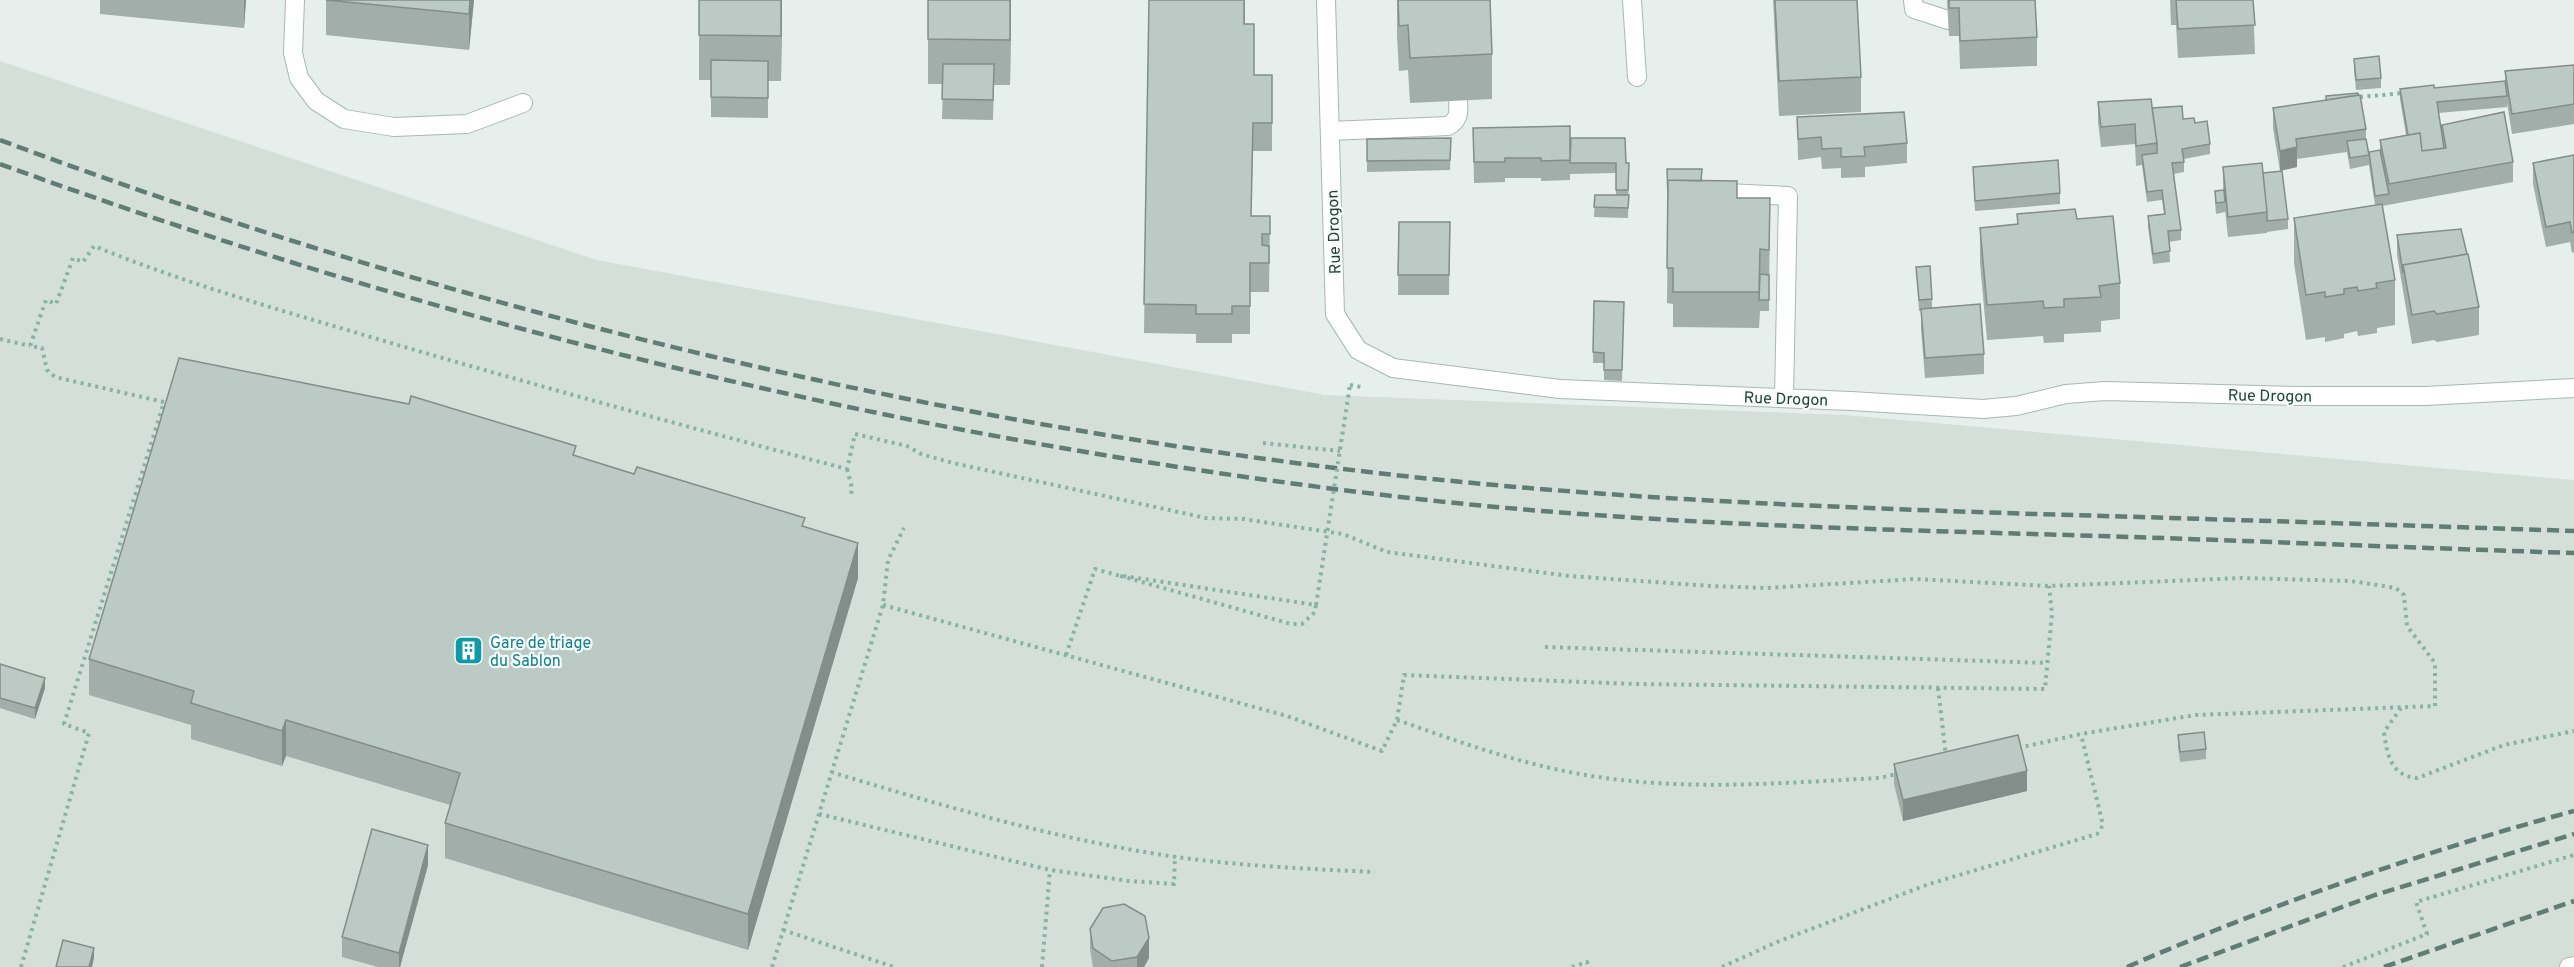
<svg xmlns="http://www.w3.org/2000/svg" width="2574" height="967" viewBox="0 0 2574 967" font-family="Overpass,sans-serif">
<rect width="100%" height="100%" fill="#e6efeb"/>
<path fill="#d4dfda" d="M 0,61 L 597,260 L 1325,395 L 1845,415 L 2574,480 L 2574,967 L 0,967 Z"/>
<g fill="none" stroke-linecap="round" stroke-linejoin="round">
<defs>
<path id="lane" d="M 295,0 L 293,53 L 299,78 L 316,101 L 344,119 L 394,127 L 467,124 L 523,103
M 1632,0 L 1637,77
M 1913,0 L 1914,9 L 1948,20
M 1330,131 L 1448,126 C 1459,120 1459,113 1458,100
M 1726,193 L 1788,196 L 1784,398
M 2569,967 L 2574,966"/>
<path id="street" d="M 1326,0 L 1335,314 L 1358,350 L 1393,368 L 1560,389 L 1851,401 L 1983,409 L 2016,406 L 2066,394 L 2105,391 L 2298,396 L 2425,396 L 2574,388"/>
</defs>
<use href="#lane" stroke="#a8b8b2" stroke-width="20"/>
<use href="#street" stroke="#a8b8b2" stroke-width="20"/>
<path stroke="#86b3a5" stroke-width="4" stroke-dasharray="3 4.5" stroke-linecap="butt" d="M 2360,97 L 2404,93
M 0,339 L 30,346
M 1350,385 L 1361,387
M 1263,443 L 1340,451
M 847,469 L 852,488 L 851,495
M 883,605 L 1287,716 L 1382,751 L 1397,720 L 1404,675 L 1636,684 L 2045,689 L 2052,613 L 2049,586
M 1545,647 L 2047,663
M 1066,655 L 1095,569 L 1117,575 L 1316,605 L 1315,612 L 1302,624 L 1291,624 L 1117,575
M 1938,688 L 1946,757
M 2401,708 L 2384,732 C 2387,755 2391,776 2417,778 L 2504,745 L 2574,731
M 1397,720 C 1457,741 1517,763 1580,774 C 1678,792 1781,783 1879,778 L 1897,774
M 831,772 C 943,806 1059,840 1176,857 C 1242,866 1309,869 1375,872
M 819,814 L 1050,870 L 1129,881 L 1174,884 L 1175,856
M 783,930 L 894,967
M 21,967 L 89,733 L 64,724 L 164,402 L 55,377 L 47,370 L 42,348 L 30,346 L 46,300 L 56,304 L 73,258 L 83,262 L 94,246 C 194,287 298,315 401,346 C 549,389 698,430 847,469 L 855,434 L 907,446 L 921,454 L 953,463 L 1206,518 L 1243,519 L 1343,534 L 1387,552 L 1569,576 L 1711,586 L 1766,588 L 1915,579 L 2049,586 L 2242,578 L 2351,581 L 2396,588 L 2404,595 L 2407,626 L 2435,663 L 2435,706 L 2196,715 L 2081,734 L 2018,748
M 772,967 L 883,605 L 888,560 L 904,528
M 1042,967 L 1050,870
M 1572,967 L 1587,962 L 1589,967
M 1722,967 L 1777,942 L 1929,884 L 2097,834 L 2103,825 L 2081,734
M 2343,967 L 2427,934 L 2416,902 L 2574,855"/>
<use href="#lane" stroke="#fff" stroke-width="18"/>
<use href="#street" stroke="#fff" stroke-width="18"/>
<path stroke="#5f7d75" stroke-width="4.5" stroke-dasharray="12 6" stroke-linecap="butt" d="M 0,140 C 451,309 925,423 1404,476 C 1614,499 1824,507 2035,514 C 2214,519 2394,525 2574,531
M 0,164 C 450,328 916,440 1392,496 C 1627,524 1864,529 2101,536 C 2258,541 2416,548 2574,553
M 2127,967 C 2272,904 2422,852 2574,811
M 2180,967 L 2375,895 L 2574,834
M 2384,967 L 2574,901"/>
<path stroke="#86b3a5" stroke-width="4" stroke-dasharray="3 4.5" stroke-linecap="butt" d="M 1316,605 L 1350,385"/>
</g>
<path fill="#a1aea9" d="M 100,0 L 246,0 L 244,28 L 100,14 Z
M 326,0 L 474,0 L 469,50 L 326,35 Z
M 699,0 L 782,0 L 781,81 L 768,81 L 768,118 L 711,117 L 711,80 L 699,80 Z
M 928,0 L 1011,0 L 1010,85 L 994,85 L 993,120 L 942,119 L 943,84 L 928,84 Z
M 1149,0 L 1245,0 L 1245,24 L 1254,75 L 1272,75 L 1272,151 L 1253,151 L 1251,216 L 1270,216 L 1269,292 L 1250,292 L 1250,334 L 1232,334 L 1232,343 L 1196,343 L 1196,334 L 1144,333 Z
M 1397,0 L 1492,54 L 1492,99 L 1410,103 L 1408,70 L 1399,71 L 1397,37 Z
M 1773,0 L 1857,0 L 1861,77 L 1861,112 L 1779,116 Z
M 1947,0 L 2035,0 L 2037,37 L 2037,66 L 1960,69 L 1959,36 L 1949,36 Z
M 2170,0 L 2253,0 L 2255,54 L 2178,58 L 2176,25 L 2171,25 Z
M 2354,59 L 2381,78 L 2381,88 L 2356,90 L 2354,69 Z
M 2574,65 L 2574,124 L 2512,134 L 2507,103 L 2507,107 L 2438,113 L 2442,135 L 2442,125 L 2513,162 L 2513,182 L 2382,206 L 2395,280 L 2395,325 L 2377,328 L 2377,333 L 2358,336 L 2357,331 L 2344,334 L 2344,338 L 2325,342 L 2325,337 L 2306,340 L 2294,263 L 2294,218 L 2375,205 L 2369,165 L 2350,169 L 2347,152 L 2297,159 L 2297,167 L 2280,171 L 2273,128 L 2273,108 L 2326,100 L 2326,96 L 2366,129 L 2366,139 L 2369,154 L 2380,150 L 2380,140 L 2406,135 L 2400,99 L 2400,89 L 2434,88 L 2505,81 L 2505,71 Z
M 2098,102 L 2152,108 L 2195,123 L 2210,144 L 2210,154 L 2184,159 L 2184,172 L 2174,174 L 2181,230 L 2181,240 L 2169,242 L 2170,262 L 2153,264 L 2148,227 L 2148,216 L 2164,214 L 2162,200 L 2147,202 L 2142,165 L 2136,166 L 2135,144 L 2101,147 L 2098,122 Z
M 1797,117 L 1907,143 L 1907,163 L 1865,167 L 1865,177 L 1841,178 L 1841,168 L 1822,169 L 1821,157 L 1798,160 Z
M 1473,128 L 1570,155 L 1629,163 L 1628,218 L 1594,217 L 1595,195 L 1616,195 L 1616,173 L 1570,174 L 1570,180 L 1541,181 L 1541,178 L 1505,178 L 1505,182 L 1474,183 Z
M 1451,138 L 1450,170 L 1367,172 L 1367,139 Z
M 2574,155 L 2574,252 L 2572,253 L 2570,242 L 2546,247 L 2533,184 L 2533,163 Z
M 1973,167 L 2060,193 L 2060,204 L 1975,211 Z
M 2223,167 L 2263,173 L 2288,219 L 2288,229 L 2267,232 L 2267,233 L 2228,237 L 2225,210 L 2225,212 L 2216,214 L 2215,201 L 2215,191 L 2223,190 Z
M 1701,181 L 1737,198 L 1770,198 L 1769,311 L 1760,311 L 1759,328 L 1673,327 L 1673,304 L 1667,303 L 1668,206 Z
M 2017,214 L 2077,219 L 2120,283 L 2120,319 L 2101,321 L 2101,332 L 2064,334 L 2064,342 L 2044,343 L 2043,336 L 1987,340 L 1980,263 L 1980,228 L 2017,224 Z
M 1399,222 L 1450,222 L 1449,295 L 1398,295 Z
M 2397,235 L 2467,254 L 2479,307 L 2479,335 L 2437,342 L 2434,340 L 2412,344 L 2397,255 Z
M 1916,267 L 1932,299 L 1932,308 L 1984,354 L 1984,374 L 1925,378 L 1921,329 L 1921,311 L 1919,311 Z
M 1594,301 L 1624,302 L 1622,381 L 1604,380 L 1604,363 L 1593,363 Z
M 576,456 L 805,527 L 858,578 L 748,950 L 445,858 L 445,823 L 450,805 L 286,756 L 282,766 L 191,739 L 191,725 L 89,695 L 89,659 Z
M 0,664 L 45,688 L 35,719 L 0,708 Z
M 2178,735 L 2206,749 L 2206,759 L 2180,762 L 2178,746 Z
M 1894,764 L 2027,791 L 1903,821 L 1894,784 Z
M 428,865 L 400,967 L 378,967 L 342,957 L 342,937 Z
M 1090,929 L 1149,958 L 1144,967 L 1093,967 L 1090,949 Z"/>
<path fill="#838d89" d="M 244,0 L 246,0 L 244,28 Z
M 470,0 L 474,0 L 469,50 L 469,14 Z
M 781,0 L 782,0 L 781,81 Z
M 1010,0 L 1011,0 L 1010,85 Z
M 2297,147 L 2297,167 L 2280,171 L 2280,151 Z
M 858,543 L 858,578 L 748,950 L 748,914 Z
M 45,678 L 45,688 L 35,719 L 35,708 Z
M 286,720 L 286,756 L 282,766 L 282,731 Z
M 2027,771 L 2027,791 L 1903,821 L 1903,800 Z
M 428,845 L 428,865 L 400,967 L 399,967 L 399,953 Z
M 1149,938 L 1149,958 L 1144,967 L 1137,967 L 1137,957 Z
M 94,948 L 94,958 L 92,967 L 89,967 Z"/>
<path fill="#bbcac4" stroke="#838d89" stroke-width="1.5" d="M 326,0 L 470,0 L 469,14 Z
M 699,0 L 781,0 L 781,36 L 699,35 Z
M 928,0 L 1010,0 L 1010,40 L 928,39 Z
M 1149,0 L 1244,0 L 1244,24 L 1254,24 L 1254,75 L 1272,75 L 1272,123 L 1253,123 L 1251,216 L 1270,216 L 1270,234 L 1262,234 L 1262,245 L 1269,246 L 1269,263 L 1250,263 L 1250,306 L 1232,306 L 1232,314 L 1196,314 L 1196,305 L 1144,304 Z
M 1398,0 L 1490,0 L 1492,54 L 1410,58 L 1408,25 L 1399,26 Z
M 1775,0 L 1857,0 L 1861,77 L 1779,81 Z
M 1949,0 L 2035,0 L 2037,37 L 1960,41 L 1959,8 L 1949,8 Z
M 2176,0 L 2253,0 L 2255,25 L 2178,29 Z
M 2379,56 L 2381,78 L 2356,80 L 2354,59 Z
M 711,60 L 768,61 L 768,98 L 711,97 Z
M 943,64 L 994,64 L 993,100 L 942,99 Z
M 2574,65 L 2574,104 L 2512,114 L 2505,71 Z
M 2505,81 L 2507,96 L 2437,102 L 2444,148 L 2422,151 L 2420,133 L 2408,135 L 2400,89 L 2434,85 L 2434,88 Z
M 2358,93 L 2358,95 L 2326,100 L 2326,96 Z
M 2360,95 L 2366,129 L 2296,139 L 2297,147 L 2280,151 L 2273,108 Z
M 2151,99 L 2157,143 L 2136,146 L 2135,124 L 2101,127 L 2098,102 Z
M 2182,106 L 2183,119 L 2194,118 L 2195,123 L 2207,121 L 2210,144 L 2182,149 L 2184,162 L 2172,163 L 2181,230 L 2168,231 L 2170,251 L 2153,254 L 2148,216 L 2165,214 L 2162,190 L 2147,192 L 2142,155 L 2157,153 L 2157,143 L 2152,108 Z
M 1904,112 L 1907,143 L 1864,147 L 1865,156 L 1841,157 L 1841,148 L 1822,149 L 1821,137 L 1798,139 L 1797,117 Z
M 2504,112 L 2513,162 L 2389,184 L 2380,140 L 2420,133 L 2422,151 L 2446,148 L 2442,125 Z
M 1570,126 L 1570,160 L 1541,161 L 1541,158 L 1505,158 L 1505,162 L 1474,162 L 1473,128 Z
M 1451,138 L 1450,160 L 1367,161 L 1367,139 Z
M 1571,138 L 1625,138 L 1626,163 L 1629,163 L 1628,190 L 1616,190 L 1616,163 L 1570,163 Z
M 2366,139 L 2369,155 L 2350,158 L 2347,141 Z
M 2380,150 L 2389,194 L 2375,196 L 2369,152 Z
M 2574,155 L 2574,232 L 2572,233 L 2570,222 L 2546,227 L 2533,163 Z
M 2058,160 L 2060,193 L 1975,201 L 1973,167 Z
M 2262,163 L 2267,212 L 2228,217 L 2223,167 Z
M 1667,169 L 1702,169 L 1701,181 L 1668,180 L 1668,198 Z
M 2282,171 L 2288,219 L 2267,221 L 2267,212 L 2263,173 Z
M 1668,180 L 1737,181 L 1737,198 L 1770,198 L 1769,250 L 1760,249 L 1759,292 L 1673,292 L 1673,268 L 1667,268 Z
M 2224,190 L 2225,202 L 2216,203 L 2215,191 Z
M 1595,195 L 1629,195 L 1628,208 L 1594,207 Z
M 2382,204 L 2395,280 L 2376,283 L 2377,288 L 2358,291 L 2357,287 L 2344,289 L 2344,294 L 2325,297 L 2325,292 L 2306,295 L 2294,218 Z
M 2075,209 L 2077,219 L 2113,216 L 2120,283 L 2099,286 L 2101,297 L 2064,299 L 2064,307 L 2044,308 L 2043,301 L 1987,305 L 1980,228 L 2018,224 L 2017,214 Z
M 1399,222 L 1450,222 L 1449,275 L 1398,275 Z
M 2461,229 L 2467,254 L 2403,265 L 2403,273 L 2397,235 Z
M 2468,254 L 2479,307 L 2437,314 L 2434,311 L 2412,315 L 2403,265 Z
M 1930,266 L 1932,299 L 1919,300 L 1916,267 Z
M 1760,274 L 1769,275 L 1769,300 L 1759,300 Z
M 1594,301 L 1624,302 L 1622,370 L 1604,370 L 1604,353 L 1593,352 Z
M 1980,304 L 1984,354 L 1925,358 L 1921,309 Z
M 179,358 L 409,404 L 411,396 L 576,446 L 573,455 L 634,474 L 637,467 L 805,518 L 802,526 L 858,543 L 748,914 L 445,823 L 460,773 L 286,720 L 282,731 L 191,703 L 194,691 L 89,659 Z
M 0,664 L 45,678 L 35,708 L 0,698 Z
M 2204,732 L 2206,749 L 2180,752 L 2178,735 Z
M 2018,735 L 2027,771 L 1903,800 L 1894,764 Z
M 372,829 L 428,845 L 399,953 L 342,937 Z
M 1124,904 L 1145,916 L 1149,938 L 1137,957 L 1112,961 L 1093,948 L 1090,929 L 1103,908 Z
M 63,940 L 94,948 L 89,967 L 56,967 Z"/>
<defs>
<symbol id="building-square" viewBox="-11 -11 22 22"><rect x="-9" y="-9" width="18" height="18" rx="4" fill="#0f9aa8" stroke="#f7fbf9"/><path d="M-4-6H4V6H1V3H-1V6H-4ZM-2.5-4.3h1.7v1.8h-1.7ZM.8-4.3h1.7v1.8H.8ZM-2.5-1h1.7V.8h-1.7ZM.8-1h1.7V.8H.8Z" fill="#fff"/></symbol>
</defs>
<g fill-rule="evenodd">
<use href="#building-square" x="452" y="634" width="33" height="33"/>
</g>
<g text-anchor="middle" stroke-width="4.5" stroke-linejoin="round" paint-order="stroke">
<g font-size="16" fill="#24423a" stroke="#f7fbf9">
<text transform="translate(1333 232) rotate(-92)" y="6">Rue Drogon</text>
<text transform="translate(2270 395) rotate(1)" y="6">Rue Drogon</text>
<text transform="translate(1786 398) rotate(2)" y="6">Rue Drogon</text>
</g>
<g font-size="16" fill="#0d838f" stroke="#f7fbf9" text-anchor="start">
<text x="490" y="648">Gare de triage<tspan x="490" dy="18">du Sablon</tspan></text>
</g>
</g>
</svg>
